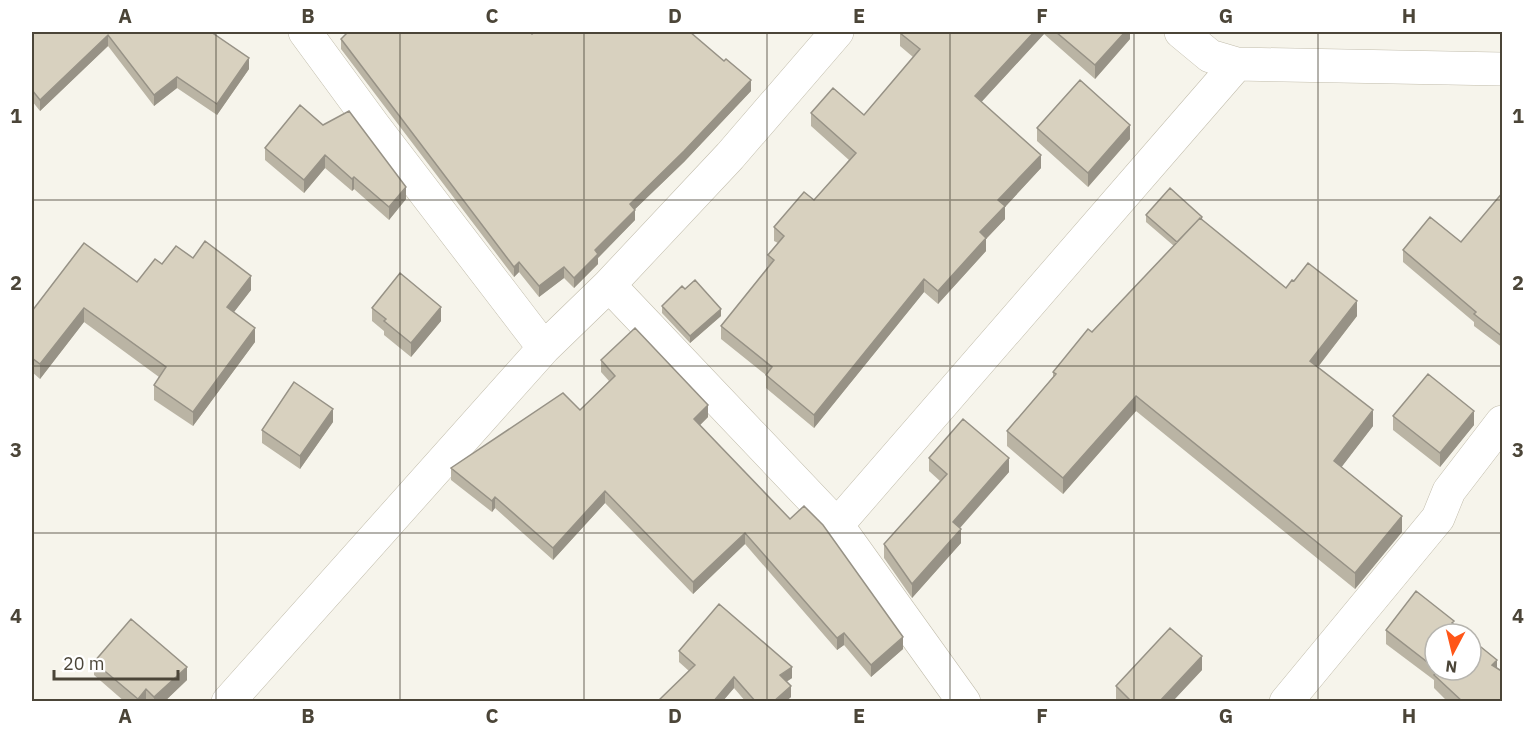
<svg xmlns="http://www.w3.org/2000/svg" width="1534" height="733" viewBox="0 0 1534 733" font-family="'IBM Plex Sans',sans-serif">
<rect width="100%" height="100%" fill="#f6f4eb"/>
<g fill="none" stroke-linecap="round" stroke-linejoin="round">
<defs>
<path id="street" d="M 305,32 L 374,126 L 544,348
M 1181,32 L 1210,56 L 1237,64 L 1502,69
M 609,285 L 837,525 L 964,702
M 837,525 L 1237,64
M 228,702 L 544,348 L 609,285 L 730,156 L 837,32
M 1286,702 L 1438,518 L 1449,491 L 1502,422"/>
</defs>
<use href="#street" stroke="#c2bdac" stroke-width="34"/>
<use href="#street" stroke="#fff" stroke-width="33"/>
</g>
<path fill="#bab4a4" d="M 32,32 L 211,32 L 249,69 L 217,115 L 177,88 L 154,106 L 108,46 L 40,111 L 32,101 Z
M 901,32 L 1130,32 L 1130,39 L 1095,79 L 1044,34 L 981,102 L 1041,168 L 1005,207 L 1005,219 L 986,239 L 986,251 L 938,304 L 924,292 L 814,428 L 766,388 L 766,375 L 721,339 L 721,326 L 768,267 L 768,255 L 778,243 L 774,241 L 774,227 L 814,200 L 849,160 L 811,126 L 811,113 L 864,115 L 913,57 L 900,46 L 900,33 Z
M 532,34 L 751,91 L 684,162 L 635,209 L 635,220 L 598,258 L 598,264 L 574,288 L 564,278 L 539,297 L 519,272 L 514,277 L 341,49 L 341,39 Z
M 323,125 L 406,199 L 389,220 L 354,189 L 352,191 L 325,168 L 304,193 L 265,160 L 265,148 Z
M 1037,128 L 1130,139 L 1088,187 L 1037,141 Z
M 1503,192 L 1503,348 L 1474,326 L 1474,322 L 1403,262 L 1403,250 L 1461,242 Z
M 1146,215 L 1202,220 L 1286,288 L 1357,316 L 1318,367 L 1373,426 L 1341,467 L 1402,532 L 1355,589 L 1136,411 L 1063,494 L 1007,446 L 1007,431 L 1053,377 L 1053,372 L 1174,246 L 1146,222 Z
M 193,258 L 251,290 L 234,312 L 255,342 L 193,426 L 154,400 L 154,385 L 159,377 L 84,322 L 40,379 L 32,372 L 32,311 L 137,282 Z
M 685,289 L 721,316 L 690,343 L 662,313 L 662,306 Z
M 372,308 L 441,321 L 411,357 L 384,335 L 384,331 L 372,321 Z
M 601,360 L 708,417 L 700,425 L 903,649 L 871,677 L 844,645 L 837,650 L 745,544 L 693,594 L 605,503 L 553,560 L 495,508 L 492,512 L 451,480 L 451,468 L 580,410 L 609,381 L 601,372 Z
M 1393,416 L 1474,425 L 1440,467 L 1393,430 Z
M 333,422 L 300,469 L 262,443 L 262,430 Z
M 929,458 L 1009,472 L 959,528 L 961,543 L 912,598 L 884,558 L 884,544 L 940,481 L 929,471 Z
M 1386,630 L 1435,634 L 1435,670 L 1471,670 L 1497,668 L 1503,702 L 1448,702 L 1434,688 L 1434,680 L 1386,644 Z
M 679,651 L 792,678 L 786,682 L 791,697 L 785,702 L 746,702 L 734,688 L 722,702 L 657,702 L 689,671 L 679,662 Z
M 94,662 L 187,680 L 164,702 L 125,702 L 94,675 Z
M 1202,670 L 1172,702 L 1118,702 L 1116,700 L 1116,686 Z"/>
<path fill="#979286" d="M 1034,32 L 1044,32 L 1044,34 L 975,109 L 975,96 Z
M 1125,32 L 1130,32 L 1130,39 L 1095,79 L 1095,65 Z
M 108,35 L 108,46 L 40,111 L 40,100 Z
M 249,58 L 249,69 L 217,115 L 217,104 Z
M 177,77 L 177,88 L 154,106 L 154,95 Z
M 751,80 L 751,91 L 684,162 L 630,214 L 630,204 Z
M 1130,125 L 1130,139 L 1088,187 L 1088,173 Z
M 325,155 L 325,168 L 304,193 L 304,180 Z
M 1041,155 L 1041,168 L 1005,207 L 1005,219 L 986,239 L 986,251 L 938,304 L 938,291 L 980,232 L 998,200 Z
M 354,177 L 354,189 L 352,191 L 352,179 Z
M 406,187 L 406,199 L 389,220 L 389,207 Z
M 635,210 L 635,220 L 598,258 L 598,264 L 574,288 L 574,278 L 595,250 Z
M 519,262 L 519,272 L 514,277 L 514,267 Z
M 564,267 L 564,278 L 539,297 L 539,286 Z
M 251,276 L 251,290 L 227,321 L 227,307 Z
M 924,279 L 924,292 L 814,428 L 814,415 Z
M 1357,301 L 1357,316 L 1310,377 L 1310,361 Z
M 441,307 L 441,321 L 411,357 L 411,343 Z
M 84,308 L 84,322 L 40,379 L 40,364 Z
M 721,309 L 721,316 L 690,343 L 690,336 Z
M 255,328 L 255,342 L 193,426 L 193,412 Z
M 1136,396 L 1136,411 L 1063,494 L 1063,478 Z
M 708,405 L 708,417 L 694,431 L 694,419 Z
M 333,409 L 333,422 L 300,469 L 300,456 Z
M 1373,410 L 1373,426 L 1334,477 L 1334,461 Z
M 1474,411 L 1474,425 L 1440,467 L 1440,453 Z
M 1009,458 L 1009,472 L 953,536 L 953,522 Z
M 605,491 L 605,503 L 553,560 L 553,548 Z
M 495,497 L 495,508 L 492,512 L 492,501 Z
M 1402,516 L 1402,532 L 1355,589 L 1355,573 Z
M 961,529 L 961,543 L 912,598 L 912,584 Z
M 745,533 L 745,544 L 693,594 L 693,582 Z
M 844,633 L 844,645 L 837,650 L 837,638 Z
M 903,637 L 903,649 L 871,677 L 871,665 Z
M 1202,656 L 1202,670 L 1172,702 L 1159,702 Z
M 1497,660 L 1497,673 L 1492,665 Z
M 187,667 L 187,680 L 164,702 L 154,702 L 154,697 Z
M 792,667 L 792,678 L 780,686 L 780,675 Z
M 734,677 L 734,688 L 722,702 L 713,702 Z
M 791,686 L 791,697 L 785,702 L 773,702 Z
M 146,689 L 146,702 L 138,702 L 138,699 Z"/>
<path fill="#d8d1bf" stroke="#979286" stroke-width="1.5" d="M 32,32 L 211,32 L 249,58 L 217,104 L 177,77 L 154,95 L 108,35 L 40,100 L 32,90 Z
M 348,32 L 530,32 L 532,34 L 535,32 L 690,32 L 724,61 L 726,59 L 751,80 L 684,151 L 630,204 L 635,210 L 595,250 L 598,254 L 574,278 L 564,267 L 539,286 L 519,262 L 514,267 L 341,39 Z
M 901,32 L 1034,32 L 975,96 L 1041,155 L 998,200 L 1005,206 L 980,232 L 986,238 L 938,291 L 924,279 L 814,415 L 766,375 L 772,367 L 721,326 L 774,260 L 768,255 L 784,236 L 774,227 L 804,192 L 814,200 L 856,153 L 811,113 L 833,88 L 864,115 L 920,49 L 900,33 Z
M 1056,32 L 1125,32 L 1095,65 Z
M 1080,80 L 1130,125 L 1088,173 L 1037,128 Z
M 300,105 L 323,125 L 349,111 L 406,187 L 389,207 L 354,177 L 352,179 L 325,155 L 304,180 L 265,148 Z
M 1170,188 L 1202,217 L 1201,219 L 1200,218 L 1177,242 L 1146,215 Z
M 1503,192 L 1503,337 L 1474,314 L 1476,312 L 1403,250 L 1430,217 L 1461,242 Z
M 1200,218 L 1286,288 L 1292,280 L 1294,281 L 1308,263 L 1357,301 L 1310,361 L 1373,410 L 1334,461 L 1402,516 L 1355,573 L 1136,396 L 1063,478 L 1007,431 L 1056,374 L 1053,372 L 1088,329 L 1092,332 Z
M 205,241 L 251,276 L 227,307 L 255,328 L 193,412 L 154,385 L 166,367 L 84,308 L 40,364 L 32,358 L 32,311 L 84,243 L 137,282 L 155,259 L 162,264 L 176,246 L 193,258 Z
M 400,273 L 441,307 L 411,343 L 384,321 L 386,319 L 372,308 Z
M 695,280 L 721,309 L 690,336 L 662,306 L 682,286 L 685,289 Z
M 635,328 L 708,405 L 694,419 L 790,519 L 804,506 L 823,525 L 903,637 L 871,665 L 844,633 L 837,638 L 745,533 L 693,582 L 605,491 L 553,548 L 495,497 L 492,501 L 451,468 L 563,393 L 580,410 L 615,376 L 601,360 Z
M 1428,374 L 1474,411 L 1440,453 L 1393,416 Z
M 294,382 L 333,409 L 300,456 L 262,430 Z
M 963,419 L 1009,458 L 953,522 L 961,529 L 912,584 L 884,544 L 947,474 L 929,458 Z
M 1416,591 L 1454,621 L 1452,623 L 1465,634 L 1435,634 L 1435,668 L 1386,630 Z
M 719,604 L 792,667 L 780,675 L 791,686 L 773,702 L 756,702 L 734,677 L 713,702 L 657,702 L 695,665 L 679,651 Z
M 131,619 L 187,667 L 154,697 L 146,689 L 138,699 L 94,662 Z
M 1170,628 L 1202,656 L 1159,702 L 1132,702 L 1116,686 Z
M 1471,639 L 1497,660 L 1492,665 L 1503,672 L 1503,702 L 1463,702 L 1434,675 L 1438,670 L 1471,670 Z"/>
<path fill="none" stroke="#4b4538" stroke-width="1.5" stroke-opacity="0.55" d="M 216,32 L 216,702M 400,32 L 400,702M 584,32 L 584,702M 767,32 L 767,702M 950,32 L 950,702M 1134,32 L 1134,702M 1318,32 L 1318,702M 32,200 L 1502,200M 32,366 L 1502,366M 32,533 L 1502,533"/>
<rect width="1534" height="733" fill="none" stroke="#ffffff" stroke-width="66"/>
<g transform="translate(1453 652) rotate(187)"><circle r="28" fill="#ffffff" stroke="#b7b5af" stroke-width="1.5"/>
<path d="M0-4.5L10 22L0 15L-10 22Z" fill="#ff5618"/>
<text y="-9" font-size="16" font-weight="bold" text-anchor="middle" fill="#4b4538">N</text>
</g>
<path d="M54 670v9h124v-9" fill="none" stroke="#4b4538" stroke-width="3"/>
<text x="63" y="670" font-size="18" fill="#4b4538" stroke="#ffffff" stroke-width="4.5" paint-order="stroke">20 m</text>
<rect x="33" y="33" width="1468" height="667" fill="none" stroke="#4b4538" stroke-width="2"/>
<g font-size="20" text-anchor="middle" font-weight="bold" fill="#4b4538">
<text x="125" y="23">A</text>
<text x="308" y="23">B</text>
<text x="492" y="23">C</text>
<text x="675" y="23">D</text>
<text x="859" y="23">E</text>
<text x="1042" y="23">F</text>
<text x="1226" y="23">G</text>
<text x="1409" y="23">H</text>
<text x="16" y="123">1</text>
<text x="1518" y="123">1</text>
<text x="16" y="290">2</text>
<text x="1518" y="290">2</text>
<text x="16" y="457">3</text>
<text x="1518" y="457">3</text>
<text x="16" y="623">4</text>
<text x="1518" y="623">4</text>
<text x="125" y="723">A</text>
<text x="308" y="723">B</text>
<text x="492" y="723">C</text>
<text x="675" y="723">D</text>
<text x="859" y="723">E</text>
<text x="1042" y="723">F</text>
<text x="1226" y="723">G</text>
<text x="1409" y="723">H</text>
</g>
</svg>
